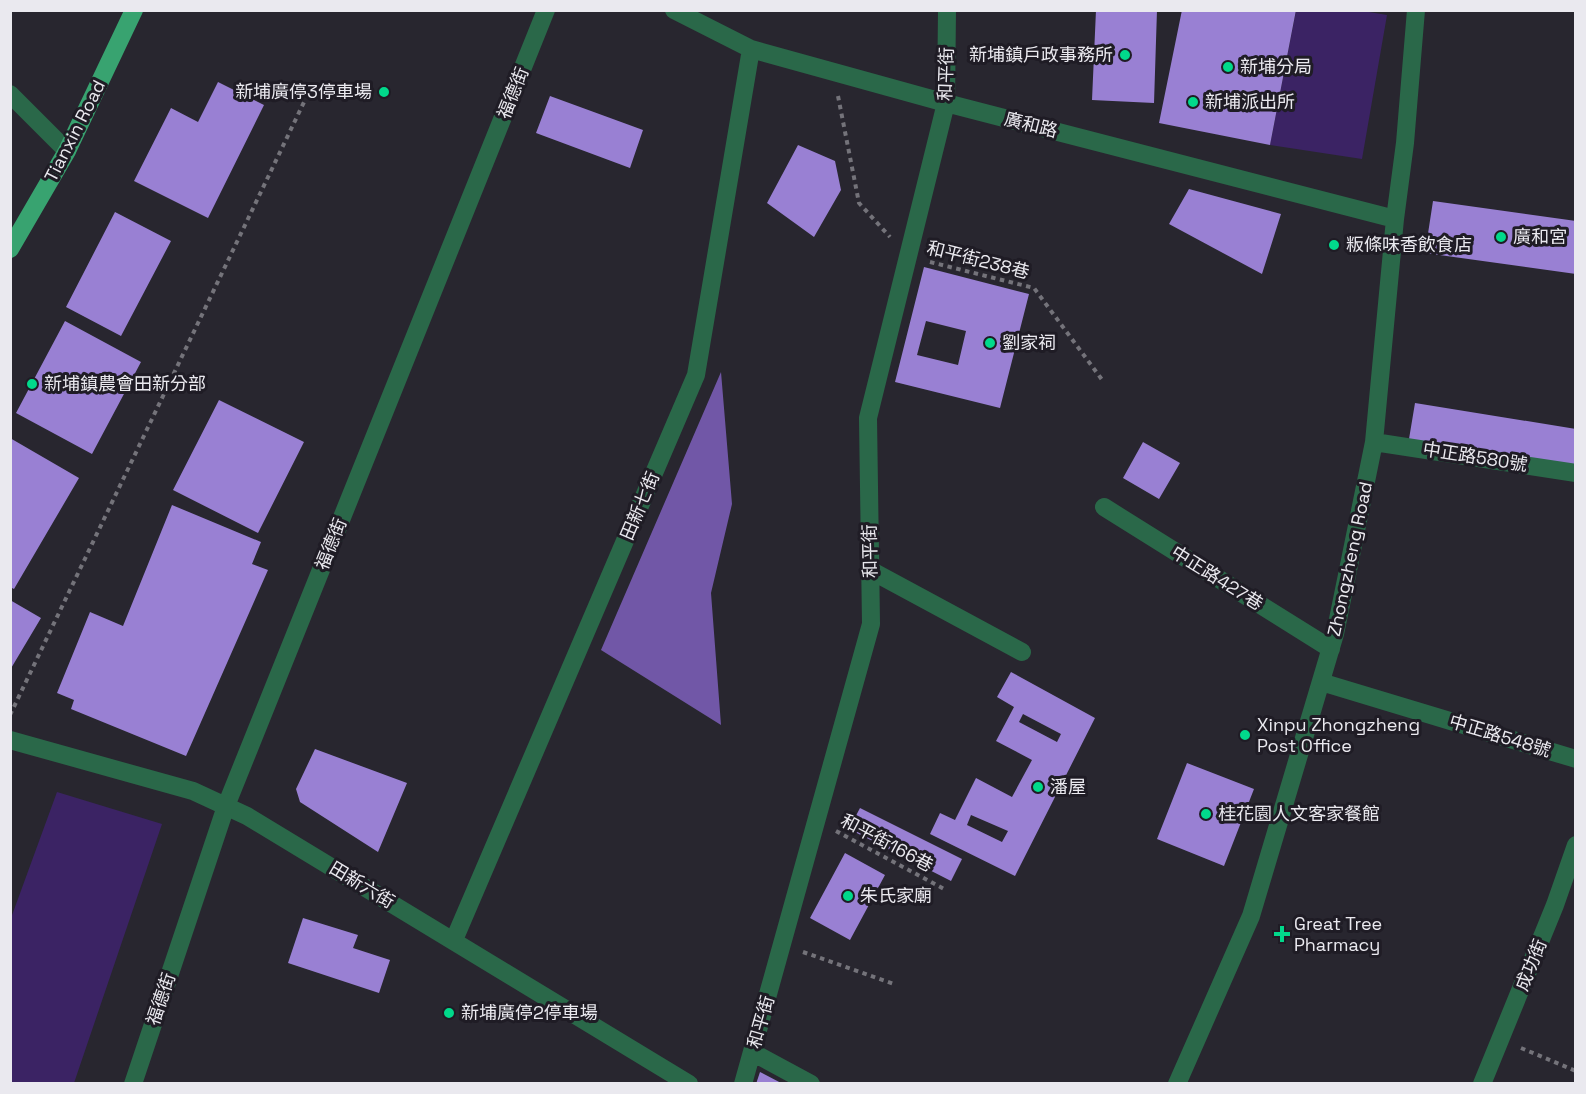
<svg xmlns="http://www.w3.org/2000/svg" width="1586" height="1094" viewBox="0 0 1586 1094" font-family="'Space Grotesk','Noto Sans TC',sans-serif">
<rect width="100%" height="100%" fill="#28262f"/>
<path fill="#3b2364" d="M 1296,11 L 1363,11 L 1387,15 L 1362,159 L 1270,145 Z
M 57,792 L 162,824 L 74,1083 L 11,1083 L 11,918 Z"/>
<path fill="#7157a7" d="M 721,372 L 732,504 L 711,593 L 721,725 L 601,650 Z"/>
<path fill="#9980d3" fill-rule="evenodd" d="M 1096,10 L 1157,10 L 1154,103 L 1092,100 Z
M 1182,10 L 1296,10 L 1270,145 L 1159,123 Z
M 218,82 L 264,105 L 208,218 L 134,181 L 171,108 L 198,122 Z
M 550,96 L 643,130 L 630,168 L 536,133 Z
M 798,145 L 835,161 L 841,190 L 814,237 L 767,203 Z
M 1189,189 L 1281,214 L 1262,274 L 1169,224 Z
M 1433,201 L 1576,221 L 1576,274 L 1425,253 Z
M 115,212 L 171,241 L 121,336 L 66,307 Z
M 924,267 L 1029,294 L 1000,408 L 895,382 ZM 926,321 L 966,331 L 958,365 L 917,355 Z
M 65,321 L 141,362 L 92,454 L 16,413 Z
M 219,400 L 304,442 L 258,533 L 173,490 Z
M 1415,403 L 1576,429 L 1575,466 L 1409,439 Z
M 10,438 L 79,478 L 14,589 L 10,587 Z
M 1143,442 L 1180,463 L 1159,499 L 1123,478 Z
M 172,505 L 261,542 L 252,564 L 268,570 L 186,756 L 71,709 L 74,700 L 57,693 L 90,612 L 123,626 Z
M 10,600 L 41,618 L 10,670 Z
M 1011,672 L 1095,718 L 1015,876 L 930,834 L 940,813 L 955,820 L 976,778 L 1012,797 L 1032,760 L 996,741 L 1014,707 L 997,697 ZM 1023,714 L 1061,734 L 1057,742 L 1019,722 ZM 971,815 L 1008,831 L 1002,842 L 967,825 Z
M 315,749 L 407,783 L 378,852 L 300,802 L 296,789 Z
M 1187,763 L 1254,789 L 1224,866 L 1157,839 Z
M 860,808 L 962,859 L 951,881 L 849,829 Z
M 845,853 L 885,875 L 850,940 L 810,918 Z
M 303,918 L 358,935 L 353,948 L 390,960 L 379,993 L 288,963 Z
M 760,1072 L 783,1084 L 756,1084 Z"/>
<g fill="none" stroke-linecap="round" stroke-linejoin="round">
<path stroke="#74737a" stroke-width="4" stroke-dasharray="4.5 4.5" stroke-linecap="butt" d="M 838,96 L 859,203 L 890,237
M 930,262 L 1034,288 L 1103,381
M 10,715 L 305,100 L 277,84
M 836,831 L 944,889
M 803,952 L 894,984
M 1521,1048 L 1576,1071"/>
<path stroke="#2a6849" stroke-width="18" d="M 674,10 L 751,49 L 946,103 L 1395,219
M 10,94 L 67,151
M 1374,442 L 1576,473
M 1104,507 L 1331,649
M 870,570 L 1022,652
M 1321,682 L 1576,759
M 10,740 L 193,791 L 247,816 L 689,1084
M 454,940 L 696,375 L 751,49
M 752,1052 L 811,1084
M 133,1084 L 226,806 L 546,10
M 743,1084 L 871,624 L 868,418 L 946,103 L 947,10
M 1177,1084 L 1251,916 L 1335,634 L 1374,442 L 1395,219 L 1405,143 L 1416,10
M 1482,1084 L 1555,905 L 1576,845"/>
<path stroke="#38a370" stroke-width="18" d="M 10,249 L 67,151 L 134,10"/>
</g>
<g fill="#01d98b" stroke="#1f1c25" stroke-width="2">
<circle cx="1125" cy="55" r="6"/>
<circle cx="1228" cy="67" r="6"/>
<circle cx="384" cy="92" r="6"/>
<circle cx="1193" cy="102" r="6"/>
<circle cx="1501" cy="237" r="6"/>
<circle cx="1334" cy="245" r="6"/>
<circle cx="990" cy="343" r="6"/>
<circle cx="32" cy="384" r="6"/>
<circle cx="1245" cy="735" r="6"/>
<circle cx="1038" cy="787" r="6"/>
<circle cx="1206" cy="814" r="6"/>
<circle cx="848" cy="896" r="6"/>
<path d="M1279 925h6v6h6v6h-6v6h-6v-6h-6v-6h6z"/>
<circle cx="449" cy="1013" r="6"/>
</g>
<g text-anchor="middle" stroke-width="6" stroke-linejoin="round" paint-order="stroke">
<g font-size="18" fill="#eae9ef" stroke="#1f1c25" text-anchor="start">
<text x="1113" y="61" text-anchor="end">新埔鎮戶政事務所</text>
<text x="1240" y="73">新埔分局</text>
<text x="372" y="98" text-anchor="end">新埔廣停3停車場</text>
<text x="1205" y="108">新埔派出所</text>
<text x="1513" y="243">廣和宮</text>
<text x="1346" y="251">粄條味香飲食店</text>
<text x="1002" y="349">劉家祠</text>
<text x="44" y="390">新埔鎮農會田新分部</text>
<text x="1257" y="731">Xinpu Zhongzheng<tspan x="1257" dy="21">Post Office</tspan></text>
<text x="1050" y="793">潘屋</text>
<text x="1218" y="820">桂花園人文客家餐館</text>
<text x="860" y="902">朱氏家廟</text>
<text x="1294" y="930">Great Tree<tspan x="1294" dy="21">Pharmacy</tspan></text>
<text x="461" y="1019">新埔廣停2停車場</text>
</g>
<g font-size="18" fill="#eae9ef" stroke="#1f1c25">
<text transform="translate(946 74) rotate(-88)" y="6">和平街</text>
<text transform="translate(513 93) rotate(-68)" y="6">福德街</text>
<text transform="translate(1031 125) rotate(14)" y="6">廣和路</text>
<text transform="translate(75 131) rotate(-63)" y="6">Tianxin Road</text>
<text transform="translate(978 260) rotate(14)" y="6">和平街238巷</text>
<text transform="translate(1475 457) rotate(9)" y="6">中正路580號</text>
<text transform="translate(640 506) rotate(-67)" y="6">田新七街</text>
<text transform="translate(331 544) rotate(-68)" y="6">福德街</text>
<text transform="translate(870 551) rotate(-91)" y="6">和平街</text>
<text transform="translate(1350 559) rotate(-78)" y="6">Zhongzheng Road</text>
<text transform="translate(1217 578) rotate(32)" y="6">中正路427巷</text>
<text transform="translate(1500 736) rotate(17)" y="6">中正路548號</text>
<text transform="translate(887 843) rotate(28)" y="6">和平街166巷</text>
<text transform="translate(362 885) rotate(31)" y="6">田新六街</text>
<text transform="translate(1531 965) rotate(-68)" y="6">成功街</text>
<text transform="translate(161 999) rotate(-71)" y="6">福德街</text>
<text transform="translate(761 1022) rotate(-74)" y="6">和平街</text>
</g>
</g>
<rect width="1586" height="1094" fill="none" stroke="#eae9ef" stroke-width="24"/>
</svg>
